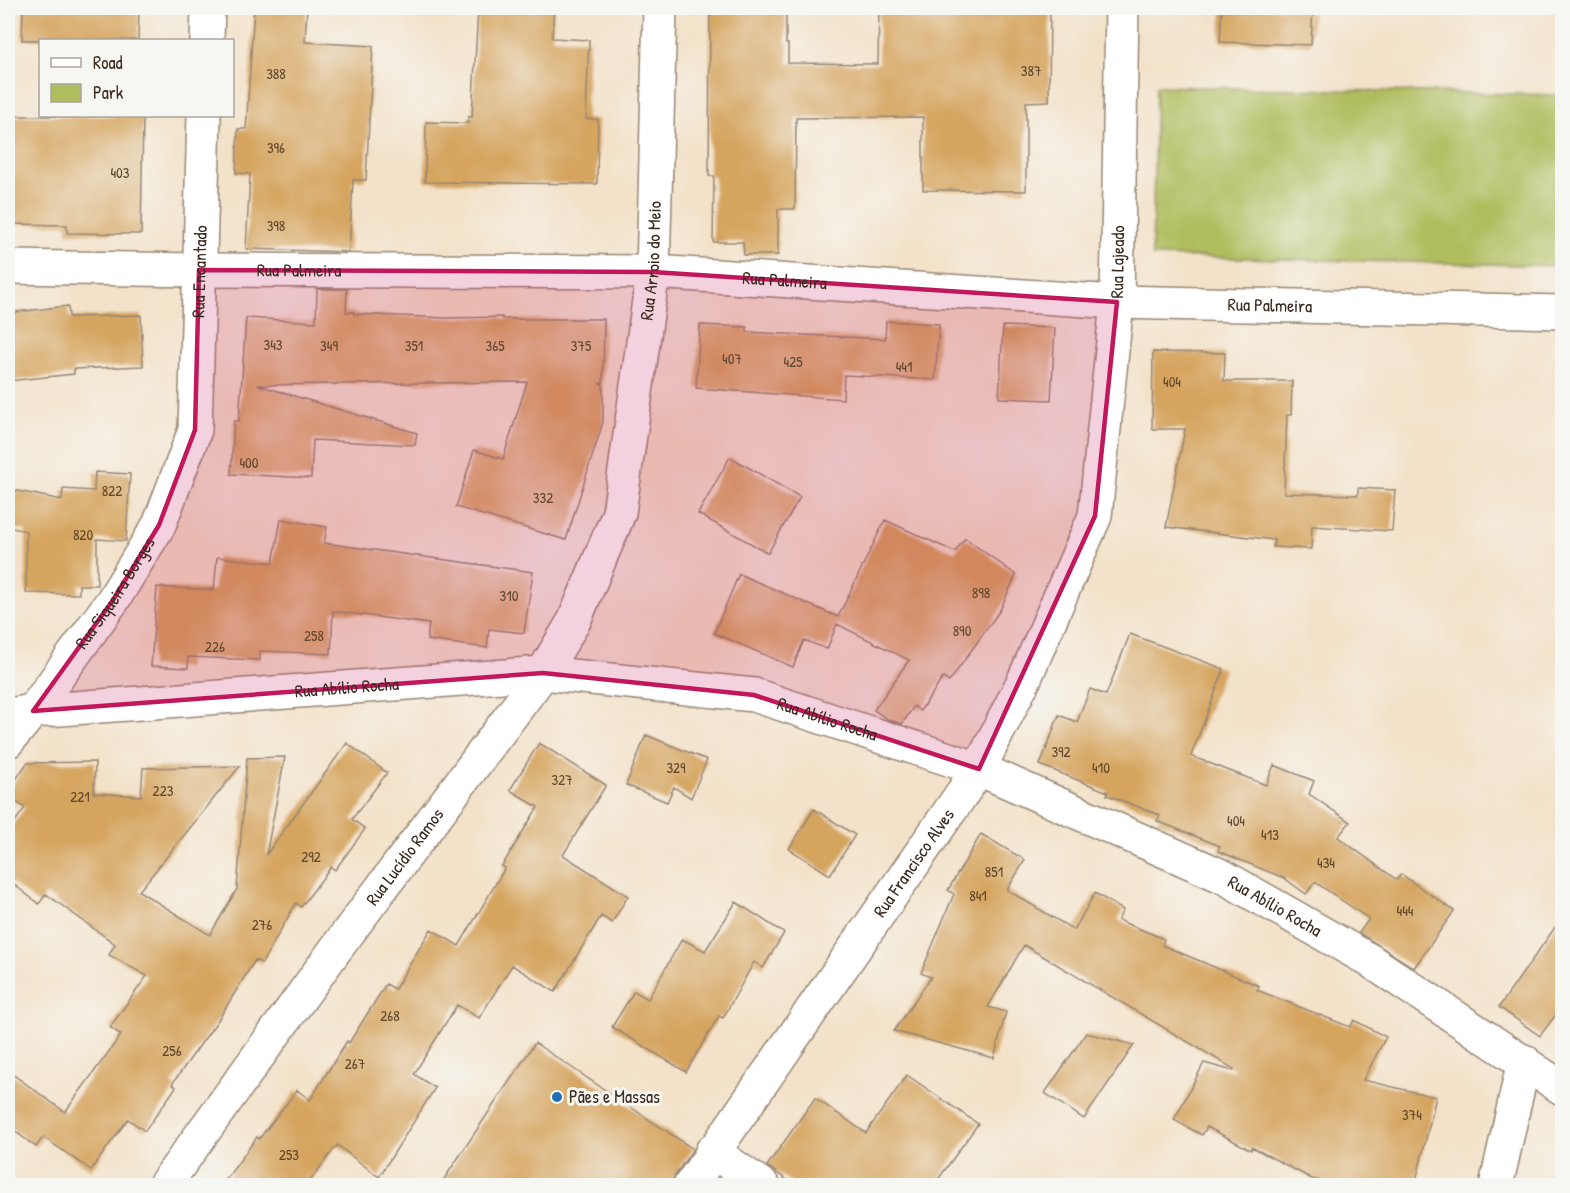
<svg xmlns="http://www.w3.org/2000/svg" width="1570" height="1193" viewBox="0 0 1570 1193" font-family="'Patrick Hand',sans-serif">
<rect width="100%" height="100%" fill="#f6f6f2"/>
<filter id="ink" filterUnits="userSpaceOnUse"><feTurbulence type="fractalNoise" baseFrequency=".0167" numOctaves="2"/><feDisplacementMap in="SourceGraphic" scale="12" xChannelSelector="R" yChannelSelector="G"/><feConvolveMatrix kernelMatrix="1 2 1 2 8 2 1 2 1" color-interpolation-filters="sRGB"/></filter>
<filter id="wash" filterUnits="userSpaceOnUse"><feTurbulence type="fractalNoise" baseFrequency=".008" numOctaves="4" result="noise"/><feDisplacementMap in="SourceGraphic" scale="24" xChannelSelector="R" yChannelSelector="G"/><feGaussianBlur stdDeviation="1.35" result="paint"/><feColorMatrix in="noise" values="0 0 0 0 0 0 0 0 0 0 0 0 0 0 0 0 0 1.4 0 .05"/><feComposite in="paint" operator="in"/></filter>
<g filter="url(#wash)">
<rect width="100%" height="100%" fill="#f3e2c9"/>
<path fill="#b0bd5f" stroke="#76743e" stroke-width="1.5" d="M 1156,86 L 1562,95 L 1562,266 L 1152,256 Z"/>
<g id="blocks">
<path fill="#d5a45e" d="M 23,8 L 139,8 L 138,40 L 22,40 Z
M 254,8 L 307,8 L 305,42 L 373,46 L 366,180 L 353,180 L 349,252 L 246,249 L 250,174 L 236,173 L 238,129 L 246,129 Z
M 478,8 L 554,8 L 552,38 L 589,40 L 586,119 L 598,119 L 597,184 L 425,182 L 426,122 L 468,123 L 468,117 L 472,117 Z
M 710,8 L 786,8 L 786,44 L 788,44 L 788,63 L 878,64 L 879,8 L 1050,8 L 1049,101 L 1026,102 L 1026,191 L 923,190 L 923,117 L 796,118 L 795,209 L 778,209 L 778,255 L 744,255 L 743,242 L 713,242 L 714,176 L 709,176 Z
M 1222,8 L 1313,8 L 1311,45 L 1220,42 Z
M 11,116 L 143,116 L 141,234 L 67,233 L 67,225 L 8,224 L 8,154 L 10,154 Z
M 317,289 L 347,289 L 346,312 L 354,312 L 354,314 L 446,318 L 502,317 L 502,319 L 604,319 L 603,383 L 600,383 L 603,385 L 603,422 L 566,540 L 456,507 L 474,450 L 503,459 L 527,382 L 258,385 L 417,433 L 415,445 L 313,440 L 311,478 L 231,474 L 234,421 L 239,421 L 246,318 L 316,322 Z
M 68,306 L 69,317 L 141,315 L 143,366 L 74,369 L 74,374 L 8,381 L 8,313 Z
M 886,321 L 939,324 L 935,380 L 844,375 L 843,399 L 696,388 L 700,325 L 747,327 L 747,332 L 885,339 Z
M 1003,326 L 1055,328 L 1051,400 L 999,398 Z
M 1153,352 L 1225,353 L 1224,381 L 1292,381 L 1291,415 L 1287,415 L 1284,493 L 1358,495 L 1358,488 L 1395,490 L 1392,531 L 1312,526 L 1311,549 L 1273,547 L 1274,540 L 1166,527 L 1185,429 L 1152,429 Z
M 730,457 L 800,497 L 768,553 L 698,514 Z
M 95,472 L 130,474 L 126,541 L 97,539 L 97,585 L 79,585 L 79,594 L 26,593 L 26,531 L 8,527 L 8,489 L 62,500 L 63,489 L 94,491 Z
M 281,519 L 327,527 L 324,543 L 533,572 L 524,633 L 489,629 L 487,648 L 427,640 L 429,624 L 333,611 L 331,654 L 260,651 L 260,660 L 188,657 L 188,668 L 151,666 L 157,587 L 214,590 L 217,557 L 273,563 Z
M 885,520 L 955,552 L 965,538 L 1016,575 L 1000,610 L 949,682 L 943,678 L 920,711 L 914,706 L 902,724 L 887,719 L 874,710 L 909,660 L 837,624 L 827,649 L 804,640 L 793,667 L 714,633 L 739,574 L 838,617 Z
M 1130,634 L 1224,669 L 1191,756 L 1266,785 L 1274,765 L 1314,781 L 1309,794 L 1350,822 L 1338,837 L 1397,880 L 1401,874 L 1454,911 L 1414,968 L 1359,933 L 1369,919 L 1315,882 L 1306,894 L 1284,878 L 1218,851 L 1220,846 L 1157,821 L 1160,815 L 1107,795 L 1108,792 L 1040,765 L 1059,715 L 1077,722 L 1090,689 L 1106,695 Z
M 646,735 L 707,760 L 691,798 L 674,787 L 667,802 L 626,785 Z
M 347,743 L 387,773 L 352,819 L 365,829 L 335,870 L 331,867 L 301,907 L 296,903 L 262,963 L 255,960 L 218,1020 L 172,1084 L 176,1087 L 145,1131 L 128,1119 L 91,1170 L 43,1137 L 36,1147 L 8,1126 L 8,1071 L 65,1112 L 121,1035 L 110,1027 L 147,976 L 109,955 L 115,944 L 46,894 L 39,904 L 8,880 L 8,831 L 25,808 L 8,796 L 8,791 L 27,763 L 95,762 L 94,793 L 141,796 L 143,768 L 240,766 L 139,891 L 210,935 L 237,889 L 247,758 L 285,757 L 266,855 Z
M 539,743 L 606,785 L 563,855 L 628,896 L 612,923 L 601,916 L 555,992 L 512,965 L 479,1018 L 457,1005 L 414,1074 L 435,1088 L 379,1177 L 337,1145 L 307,1185 L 222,1185 L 257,1137 L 259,1139 L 297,1090 L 310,1100 L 347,1041 L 349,1043 L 386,984 L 395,989 L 431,929 L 459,946 L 505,868 L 502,866 L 538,807 L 510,790 Z
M 814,809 L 855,835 L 830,875 L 789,849 Z
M 981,834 L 1025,860 L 1007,890 L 1074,930 L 1095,893 L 1123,910 L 1118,920 L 1164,939 L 1162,945 L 1259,986 L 1257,990 L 1350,1027 L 1354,1020 L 1386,1037 L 1363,1080 L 1436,1097 L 1415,1185 L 1341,1185 L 1312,1179 L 1252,1147 L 1251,1150 L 1207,1127 L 1202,1135 L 1174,1120 L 1204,1063 L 1233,1071 L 1234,1069 L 1024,945 L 988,1007 L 1006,1012 L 994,1058 L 894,1031 L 931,977 L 921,973 L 954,894 L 948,890 Z
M 736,902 L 784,933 L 763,968 L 754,962 L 723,1018 L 719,1016 L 686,1072 L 612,1027 L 634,991 L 648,999 L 682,939 L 705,951 Z
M 1563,916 L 1563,1005 L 1540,1036 L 1499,1007 Z
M 1086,1033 L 1134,1045 L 1084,1119 L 1045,1093 Z
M 535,1043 L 693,1149 L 675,1175 L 671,1185 L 440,1185 Z
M 907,1075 L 978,1124 L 934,1185 L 795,1185 L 767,1166 L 815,1098 L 866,1133 Z"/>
</g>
</g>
<g filter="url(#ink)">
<use href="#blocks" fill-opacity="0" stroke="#978674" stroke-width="1.5"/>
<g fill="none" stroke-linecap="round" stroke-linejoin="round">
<defs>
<g id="minor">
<path d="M 207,40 L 208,8"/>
<path id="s1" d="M 8,267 L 199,270 L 653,272 L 1117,302 L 1562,312"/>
<path id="s2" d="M 8,715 L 33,711 L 543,673 L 754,695 L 979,769 L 1224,877 L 1369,960 L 1562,1088"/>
<path id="s3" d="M 8,741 L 33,711 L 113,600 L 159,525 L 195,430 L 204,116"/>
<path d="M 712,1151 L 763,1186"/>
<path id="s4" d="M 164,1186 L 338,946 L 543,673 L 574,621 L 619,513 L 653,272 L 660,8"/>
<path id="s5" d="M 690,1186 L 979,769 L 1024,680 L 1095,516 L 1117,302 L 1122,8"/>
<path d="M 1496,1186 L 1524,1061"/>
</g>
</defs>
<use href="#minor" stroke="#978674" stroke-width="36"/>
<use href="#minor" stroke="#fff" stroke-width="33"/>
</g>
</g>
<path fill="#c2185b" fill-opacity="0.2" stroke="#c2185b" stroke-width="4.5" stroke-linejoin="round" d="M 199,270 L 653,272 L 1117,302 L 1095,516 L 979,769 L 754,695 L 543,673 L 33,711 L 113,600 L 159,525 L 195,430 Z"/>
<circle fill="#1f6fb2" stroke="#f6f6f2" stroke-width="2" cx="557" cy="1097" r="6"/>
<g text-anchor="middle" stroke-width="6" stroke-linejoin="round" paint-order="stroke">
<g font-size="15" fill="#62482e">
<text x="1031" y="76">387</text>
<text x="276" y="79">388</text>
<text x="276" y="153">396</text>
<text x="120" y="178">403</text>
<text x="276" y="231">398</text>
<text x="273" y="350">343</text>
<text x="329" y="351">349</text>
<text x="414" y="351">351</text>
<text x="495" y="351">365</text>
<text x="581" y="351">375</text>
<text x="732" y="364">407</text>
<text x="793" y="367">425</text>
<text x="904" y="372">441</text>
<text x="1172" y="387">404</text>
<text x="249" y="468">400</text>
<text x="112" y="496">822</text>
<text x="543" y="503">332</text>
<text x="83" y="540">820</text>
<text x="981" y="598">898</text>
<text x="509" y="601">310</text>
<text x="962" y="636">890</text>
<text x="314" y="641">258</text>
<text x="215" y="652">226</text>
<text x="1061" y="757">392</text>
<text x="676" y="773">329</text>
<text x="1101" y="773">410</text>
<text x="562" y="785">327</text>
<text x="163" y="796">223</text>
<text x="80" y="802">221</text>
<text x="1236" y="826">404</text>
<text x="1270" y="840">413</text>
<text x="311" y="862">292</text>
<text x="1326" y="868">434</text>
<text x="994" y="877">851</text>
<text x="978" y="901">841</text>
<text x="1405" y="916">444</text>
<text x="262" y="930">276</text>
<text x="390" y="1021">268</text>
<text x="172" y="1056">256</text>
<text x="355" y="1069">267</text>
<text x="1412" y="1120">374</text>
<text x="289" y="1160">253</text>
</g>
<g font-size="18" fill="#3b2a1e" stroke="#f6f6f2">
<text dy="6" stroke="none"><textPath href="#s4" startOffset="1070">Rua Arroio do Meio</textPath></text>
<text dy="6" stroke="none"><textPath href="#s5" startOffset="1041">Rua Lajeado</textPath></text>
<text dy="6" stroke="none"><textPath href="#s1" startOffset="291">Rua Palmeira</textPath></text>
<text dy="6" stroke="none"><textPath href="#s3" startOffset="524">Rua Encantado</textPath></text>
<text dy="6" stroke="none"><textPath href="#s1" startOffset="777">Rua Palmeira</textPath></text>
<text dy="6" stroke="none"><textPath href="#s1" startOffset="1263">Rua Palmeira</textPath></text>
<text dy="6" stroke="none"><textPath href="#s3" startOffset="183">Rua Siqueira Borges</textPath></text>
<text dy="6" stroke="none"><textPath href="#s2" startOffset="340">Rua Abílio Rocha</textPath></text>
<text dy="6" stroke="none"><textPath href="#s2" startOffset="826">Rua Abílio Rocha</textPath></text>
<text dy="6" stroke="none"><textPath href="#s4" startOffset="408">Rua Lucídio Ramos</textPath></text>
<text dy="6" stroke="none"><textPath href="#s5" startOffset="393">Rua Francisco Alves</textPath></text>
<text dy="6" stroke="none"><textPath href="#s2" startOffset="1312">Rua Abílio Rocha</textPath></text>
</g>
<g font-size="18" fill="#3b2a1e" stroke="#f6f6f2" text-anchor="start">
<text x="569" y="1103">Pães e Massas</text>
</g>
</g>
<rect width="1570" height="1193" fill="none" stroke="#f6f6f2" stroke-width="30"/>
<rect x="39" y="39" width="195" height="78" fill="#f6f6f2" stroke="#aba49d" stroke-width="1.5"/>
<rect x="51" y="58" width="30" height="9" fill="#ffffff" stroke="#aba49d" stroke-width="1.5"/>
<text x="93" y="69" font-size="18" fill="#3b2a1e">Road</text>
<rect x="51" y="84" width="30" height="18" fill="#b0bd5f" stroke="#aba49d" stroke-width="1.5"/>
<text x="93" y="99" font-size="18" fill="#3b2a1e">Park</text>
</svg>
